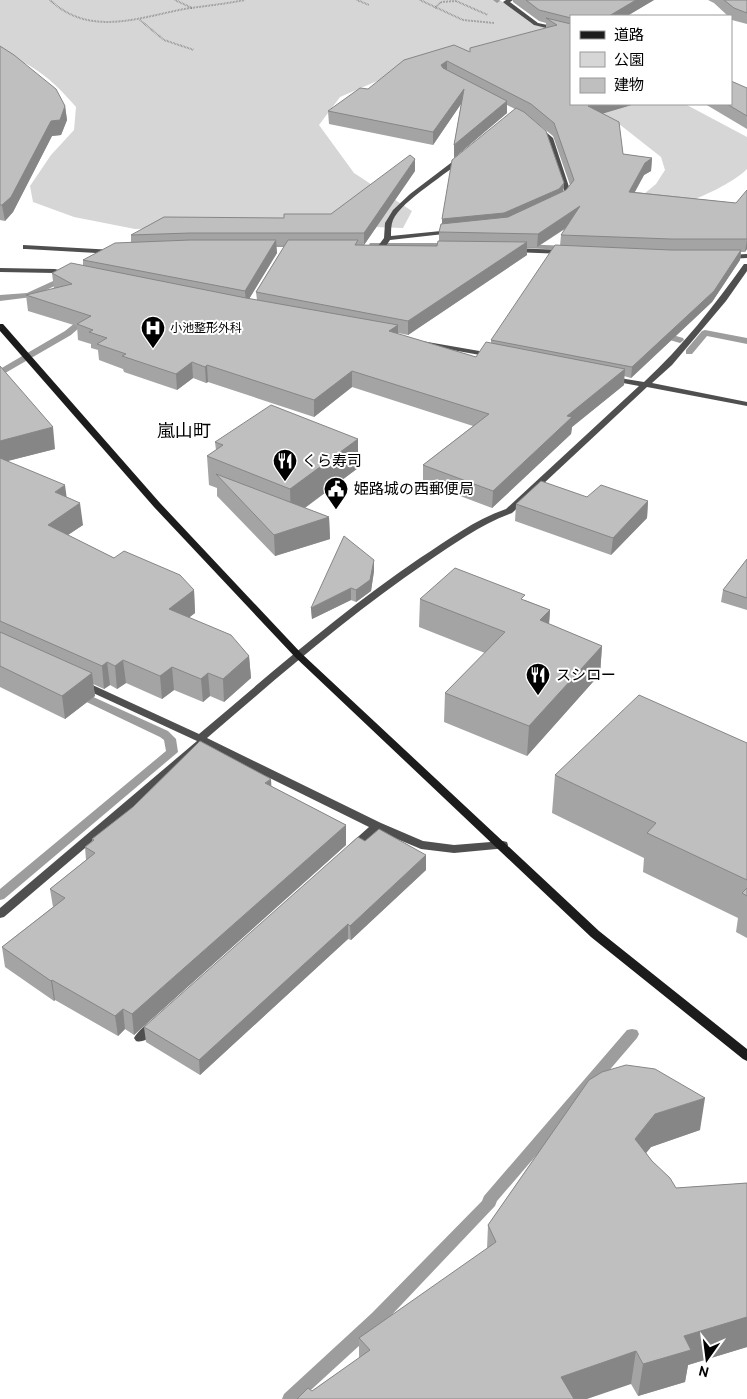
<svg xmlns="http://www.w3.org/2000/svg" width="747" height="1399" viewBox="0 0 747 1399" font-family="Cabin,'Noto Sans JP',sans-serif">
<rect width="100%" height="100%" fill="#fff"/>
<path fill="#d6d6d6" d="M 0,0 L 500,0 L 531,23 L 571,33 L 473,50 L 419,63 L 340,97 L 319,125 L 354,173 L 412,211 L 403,228 L 283,224 L 135,229 L 74,217 L 33,202 L 30,186 L 51,155 L 74,130 L 76,107 C 50,77 36,67 0,51 Z
M 586,104 L 685,104 L 747,137 L 747,169 C 736,181 698,200 682,203 C 674,205 653,197 644,194 L 656,184 L 665,170 L 661,157 L 614,120 Z"/>
<g fill="none" stroke-linecap="round" stroke-linejoin="round">
<path fill="#9d9d9d" fill-rule="evenodd" d="M 493,0 L 499,0 L 500,1 L 497,3 Z
M 260,243 L 300,243 L 304,245 L 300,247 L 260,247 Z
M 370,243 L 452,243 L 456,245 L 452,247 L 373,247 L 369,245 Z
M 520,244 L 569,246 L 573,248 L 569,250 L 523,248 L 520,248 Z
M 64,276 L 71,278 L 32,297 L 0,301 L 0,295 L 27,293 Z
M 86,314 L 89,315 L 89,319 L 71,335 L 0,376 L 0,369 L 65,331 Z
M 705,330 L 747,338 L 747,344 L 707,336 L 692,354 L 686,354 L 686,350 L 702,331 Z
M 659,331 L 683,338 L 684,340 L 680,343 L 656,336 L 656,332 Z
M 78,690 L 168,731 L 176,739 L 178,752 L 4,899 L 0,900 L 0,889 L 166,751 L 164,740 L 160,737 L 74,696 L 72,694 Z
M 632,1029 L 637,1030 L 639,1034 L 637,1038 L 497,1201 L 495,1206 L 384,1323 L 301,1399 L 282,1399 L 284,1394 L 372,1313 L 482,1201 L 484,1196 L 627,1030 Z"/>
<path stroke="#717171" stroke-width="2" stroke-dasharray="0.5 1" stroke-linecap="butt" d="M 50,0 C 89,37 138,18 184,9 C 204,6 225,4 245,0
M 175,0 L 192,8
M 357,0 L 369,5
M 420,0 L 463,20 L 494,23
M 435,8 L 441,2 L 456,1 L 488,15
M 140,20 L 164,40 L 194,50"/>
<path fill="#4f4f4f" fill-rule="evenodd" d="M 506,0 L 513,0 L 510,2 L 538,23 L 571,30 L 571,34 L 534,25 L 504,3 L 503,2 Z
M 536,127 L 540,127 L 553,138 L 571,193 L 564,202 L 559,201 L 565,193 L 547,139 L 536,129 Z
M 460,156 L 465,157 C 448,174 402,200 393,220 C 391,225 391,230 391,236 L 451,230 L 455,232 L 453,233 L 390,240 L 382,252 L 376,252 L 375,250 L 384,238 L 385,223 L 393,210 L 410,194 Z
M 23,245 L 114,250 L 118,252 L 114,254 L 26,249 L 23,249 Z
M 510,248 L 564,250 L 568,252 L 564,254 L 513,252 L 509,250 Z
M 747,254 L 747,258 L 728,259 L 724,257 L 728,255 Z
M 744,264 L 747,264 L 747,271 L 726,301 L 672,365 L 652,383 L 747,402 L 747,406 L 647,387 L 512,513 C 481,524 454,544 427,562 C 349,615 278,677 207,738 L 381,823 L 423,841 L 454,845 L 503,841 L 507,842 L 508,845 L 507,848 L 454,853 L 421,849 L 378,831 L 358,850 L 350,850 L 349,847 L 350,844 L 369,827 L 205,746 L 4,917 L 0,918 L 0,908 L 197,741 L 78,686 L 77,684 L 78,682 L 86,682 L 199,734 C 271,673 342,611 420,558 C 448,540 474,520 506,509 L 639,386 L 607,380 L 607,376 L 644,382 C 682,347 714,306 744,264 Z
M 0,268 L 55,269 L 72,274 L 68,276 L 55,273 L 0,272 Z
M 416,340 L 491,353 L 495,355 L 491,357 L 419,344 L 416,344 Z
M 155,1020 L 159,1022 L 161,1025 C 156,1033 145,1044 136,1041 L 134,1038 C 138,1031 147,1023 155,1020 Z"/>
<path fill="#1c1c1c" fill-rule="evenodd" d="M 0,324 L 3,324 L 160,503 L 301,653 L 599,931 L 747,1049 L 747,1061 L 743,1059 L 591,937 L 295,657 L 154,507 L 0,331 Z"/>
</g>
<path fill="#a4a4a4" fill-rule="evenodd" d="M 513,0 L 654,0 L 627,16 L 571,16 L 571,104 L 635,104 L 603,113 L 623,154 L 652,158 L 651,171 L 644,175 L 635,192 L 736,203 L 747,190 L 747,249 L 745,252 L 741,252 L 740,260 L 712,302 L 631,378 L 624,376 L 624,385 L 572,427 L 571,434 L 492,508 L 423,482 L 423,465 L 473,426 L 352,387 L 314,417 L 208,382 L 206,383 L 193,378 L 177,390 L 124,372 L 123,369 L 99,360 L 98,350 L 91,348 L 91,344 L 78,340 L 77,326 L 28,311 L 26,295 L 54,289 L 52,273 L 83,265 L 83,260 L 131,242 L 131,235 L 284,218 L 331,214 L 415,171 L 364,245 L 437,246 L 439,241 L 439,232 L 442,223 L 515,109 L 507,105 L 507,113 L 454,158 L 454,145 L 461,104 L 433,145 L 329,124 L 328,111 L 368,89 L 470,52 L 546,29 L 546,23 L 539,21 L 513,2 ZM 528,116 L 553,136 L 570,185 L 566,190 L 563,192 L 564,183 ZM 565,229 L 561,235 L 560,246 L 491,340 L 491,343 L 476,357 L 398,334 L 398,333 L 408,335 L 527,255 L 527,247 L 537,247 ZM 276,245 L 285,245 L 256,292 L 257,300 L 249,299 L 277,253 Z
M 708,0 L 747,0 L 747,24 L 732,20 L 731,18 L 731,16 L 728,16 L 714,3 Z
M 0,46 L 65,106 L 67,120 L 61,135 L 52,136 L 13,212 L 5,221 L 0,220 Z
M 747,88 L 747,129 L 705,104 L 731,104 Z
M 0,366 L 55,449 L 7,461 L 66,497 L 83,525 L 68,535 L 114,558 L 194,590 L 195,613 L 189,617 L 249,656 L 251,678 L 224,702 L 210,696 L 203,702 L 174,690 L 162,699 L 126,683 L 117,689 L 110,685 L 104,689 L 93,684 L 95,696 L 65,719 L 0,687 Z
M 358,439 L 358,468 L 305,508 L 329,517 L 330,539 L 275,556 L 217,496 L 217,488 L 209,485 L 207,456 L 216,450 L 215,442 Z
M 587,497 L 648,501 L 647,518 L 611,555 L 515,521 L 516,504 Z
M 747,559 L 747,610 L 721,602 L 723,590 Z
M 374,571 L 371,591 L 356,602 L 351,600 L 312,619 L 311,608 Z
M 420,599 L 525,600 L 550,610 L 549,624 L 602,646 L 600,674 L 527,756 L 444,722 L 445,693 L 485,653 L 419,627 Z
M 747,743 L 747,938 L 736,932 L 738,918 L 643,872 L 644,858 L 552,813 L 555,775 Z
M 271,786 L 346,825 L 346,845 L 134,1035 L 125,1029 L 118,1036 L 55,1000 L 54,1001 L 5,967 L 2,947 L 53,907 L 50,889 L 86,860 L 85,847 L 92,841 L 92,839 Z
M 365,841 L 426,855 L 426,870 L 351,940 L 348,939 L 200,1075 L 146,1042 L 144,1027 Z
M 589,1080 L 700,1130 L 651,1147 L 646,1153 L 652,1161 L 676,1188 L 747,1183 L 747,1347 L 688,1365 L 685,1382 L 638,1396 L 631,1384 L 312,1391 L 359,1358 L 359,1338 L 487,1249 L 488,1225 Z"/>
<path fill="#868686" d="M 636,0 L 654,0 L 627,16 L 609,16 Z
M 447,61 L 447,73 L 441,65 Z
M 464,89 L 463,101 L 433,145 L 433,132 Z
M 507,101 L 507,113 L 454,158 L 454,145 Z
M 595,104 L 635,104 L 588,118 L 588,106 Z
M 65,106 L 67,120 L 61,135 L 52,136 L 13,212 L 5,221 L 2,205 L 51,121 Z
M 652,158 L 651,171 L 644,175 L 628,204 L 629,192 L 645,163 Z
M 415,159 L 415,171 L 364,245 L 364,233 Z
M 564,183 L 563,193 L 504,223 L 442,229 L 442,219 Z
M 580,206 L 579,219 L 537,247 L 538,234 Z
M 747,238 L 747,249 L 745,252 L 747,239 Z
M 276,240 L 277,253 L 246,304 L 245,291 Z
M 527,242 L 527,255 L 408,335 L 408,321 Z
M 741,250 L 740,260 L 712,302 L 631,378 L 632,367 Z
M 398,325 L 398,341 L 389,331 Z
M 192,362 L 193,378 L 177,390 L 176,374 Z
M 207,365 L 208,382 L 206,383 L 205,367 Z
M 625,369 L 624,385 L 572,427 L 571,434 L 492,508 L 493,491 L 567,416 Z
M 352,371 L 352,387 L 314,417 L 314,400 Z
M 53,427 L 55,449 L 0,463 L 0,441 Z
M 358,439 L 358,468 L 291,518 L 290,489 Z
M 65,485 L 68,507 L 55,492 Z
M 648,501 L 647,518 L 611,555 L 613,538 Z
M 80,503 L 83,525 L 51,546 L 48,525 Z
M 329,517 L 330,539 L 275,556 L 274,535 Z
M 374,560 L 374,571 L 371,591 L 356,602 L 356,590 Z
M 351,588 L 351,600 L 312,619 L 311,608 Z
M 194,590 L 195,613 L 171,632 L 169,609 Z
M 550,610 L 548,638 L 540,620 Z
M 602,646 L 600,674 L 527,756 L 529,726 Z
M 249,656 L 251,678 L 224,702 L 223,679 Z
M 123,660 L 126,683 L 117,689 L 115,666 Z
M 107,662 L 110,685 L 104,689 L 102,666 Z
M 172,667 L 174,690 L 162,699 L 160,676 Z
M 92,673 L 95,696 L 65,719 L 62,696 Z
M 208,673 L 210,696 L 203,702 L 201,679 Z
M 271,779 L 272,798 L 265,783 Z
M 346,825 L 346,845 L 134,1035 L 132,1014 Z
M 426,855 L 426,870 L 351,940 L 350,926 Z
M 348,924 L 348,939 L 200,1075 L 199,1060 Z
M 52,980 L 55,1000 L 54,1001 L 51,981 Z
M 123,1009 L 125,1029 L 118,1036 L 115,1016 Z
M 705,1098 L 700,1130 L 651,1147 L 631,1171 L 635,1139 L 655,1114 Z
M 747,1317 L 747,1347 L 688,1365 L 685,1382 L 638,1396 L 643,1364 L 684,1336 Z
M 636,1351 L 631,1384 L 587,1399 L 559,1399 L 561,1377 Z"/>
<path fill="#bfbfbf" stroke="#868686" d="M 526,0 L 636,0 L 609,16 L 571,16 L 571,18 L 539,10 Z
M 724,0 L 747,0 L 747,13 L 734,8 Z
M 546,18 L 571,24 L 571,104 L 595,104 L 588,106 L 619,122 L 623,154 L 652,158 L 645,163 L 629,192 L 736,203 L 747,190 L 747,239 L 671,239 L 561,235 L 580,206 L 538,234 L 439,232 L 441,224 L 508,217 L 566,190 L 574,180 L 554,123 L 531,104 L 447,61 L 441,65 L 443,68 L 507,101 L 454,145 L 464,89 L 433,132 L 328,111 L 360,88 L 368,89 L 404,60 L 454,45 L 470,52 L 470,48 L 557,25 Z
M 0,46 L 14,55 L 56,89 L 65,106 L 60,120 L 51,121 L 11,197 L 2,205 L 0,205 Z
M 731,81 L 747,88 L 747,116 L 727,104 L 731,104 Z
M 516,108 L 524,112 L 546,131 L 564,183 L 559,189 L 504,213 L 442,219 L 452,160 Z
M 410,155 L 415,159 L 364,233 L 190,233 L 131,235 L 164,217 L 284,218 L 284,214 L 331,214 Z
M 190,240 L 276,240 L 245,291 L 83,260 L 115,243 Z
M 288,240 L 358,240 L 355,245 L 437,246 L 438,241 L 527,242 L 408,321 L 256,292 Z
M 555,245 L 671,250 L 741,250 L 714,291 L 632,367 L 491,340 Z
M 71,263 L 246,298 L 398,325 L 389,331 L 476,357 L 486,342 L 625,369 L 567,416 L 572,417 L 493,491 L 423,465 L 489,414 L 352,371 L 314,400 L 207,365 L 205,367 L 192,362 L 176,374 L 122,356 L 126,354 L 97,344 L 107,338 L 89,332 L 93,330 L 77,324 L 91,316 L 26,295 L 72,284 L 52,273 Z
M 0,366 L 53,427 L 0,441 Z
M 271,405 L 358,439 L 290,489 L 207,456 L 223,445 L 215,442 Z
M 0,458 L 65,485 L 55,492 L 80,503 L 48,525 L 114,558 L 124,551 L 180,575 L 194,590 L 169,609 L 231,635 L 249,656 L 223,679 L 208,673 L 201,679 L 172,667 L 160,676 L 123,660 L 115,666 L 107,662 L 102,666 L 0,621 Z
M 216,474 L 329,517 L 274,535 Z
M 541,481 L 587,497 L 601,485 L 648,501 L 613,538 L 516,504 Z
M 344,536 L 374,560 L 370,580 L 356,590 L 351,588 L 311,608 Z
M 747,559 L 747,598 L 723,590 Z
M 455,568 L 525,595 L 521,599 L 550,610 L 540,620 L 602,646 L 529,726 L 445,693 L 505,632 L 420,599 Z
M 0,632 L 92,673 L 62,696 L 0,666 Z
M 639,695 L 747,743 L 747,880 L 647,833 L 656,823 L 555,775 Z
M 200,741 L 271,779 L 265,783 L 346,825 L 132,1014 L 123,1009 L 115,1016 L 52,980 L 51,981 L 2,947 L 65,898 L 50,889 L 95,853 L 85,847 L 94,840 L 92,839 L 133,807 Z
M 379,829 L 426,855 L 350,926 L 348,924 L 199,1060 L 144,1027 L 358,837 L 365,841 Z
M 747,888 L 747,896 L 742,893 Z
M 626,1065 L 655,1069 L 705,1098 L 655,1114 L 635,1139 L 652,1161 L 670,1178 L 676,1188 L 747,1183 L 747,1317 L 684,1336 L 691,1350 L 643,1364 L 636,1351 L 561,1377 L 574,1399 L 297,1399 L 308,1388 L 312,1391 L 370,1350 L 359,1338 L 496,1242 L 488,1225 L 589,1080 L 602,1072 Z"/>
<defs>
<symbol id="hospital-pin" viewBox="-11 -11 22 30"><path d="M0 17L-7.5 6A9.5 9.5 0 1 1 7.5 6Z" fill="#000" stroke="#fff"/><path d="M-5-5h3v3.5h4V-5h3V5h-3V1.5h-4V5h-3Z" fill="#fff"/></symbol>
<symbol id="restaurant-pin" viewBox="-11 -11 22 30"><path d="M0 17L-7.5 6A9.5 9.5 0 1 1 7.5 6Z" fill="#000" stroke="#fff"/><path d="M-5-6h1v4h1v-4h1v4h1v-4h1v5L-1.5 .5V6h-2V.5L-5-1ZM5-6V6H3V1.5H1.5Q1.5-4 5-6Z" fill="#fff"/></symbol>
<symbol id="civic-pin" viewBox="-11 -11 22 30"><path d="M0 17L-7.5 6A9.5 9.5 0 1 1 7.5 6Z" fill="#000" stroke="#fff"/><path d="M-.6-6.5H3V-4.5H.6V-3L4-1V1h2V6H-6V1h2V-1L-.6-3ZM-1.2 2.5V6h2.4V2.5Z" fill="#fff"/></symbol>
</defs>
<g fill-rule="evenodd">
<use href="#hospital-pin" x="139" y="314" width="28" height="38"/>
<use href="#restaurant-pin" x="271" y="447" width="28" height="38"/>
<use href="#civic-pin" x="322" y="475" width="28" height="38"/>
<use href="#restaurant-pin" x="524" y="661" width="28" height="38"/>
</g>
<g text-anchor="middle" stroke-width="4" stroke-linejoin="round" paint-order="stroke">
<g font-size="12" fill="#000" stroke="#fff" text-anchor="start">
<text x="170" y="332">小池整形外科</text>
</g>
<g font-size="15" fill="#000" stroke="#fff" text-anchor="start">
<text x="302" y="466">くら寿司</text>
<text x="354" y="494">姫路城の西郵便局</text>
<text x="556" y="680">スシロー</text>
</g>
<g font-size="18" fill="#000" stroke="#fff">
<text x="184" y="437">嵐山町</text>
</g>
</g>
<rect x="570" y="15" width="162" height="90" fill="#ffffff" stroke="#999999"/>
<rect x="580" y="31" width="25" height="8" fill="#1c1c1c" stroke="#999999"/>
<text x="614" y="40" font-size="15" fill="#000000">道路</text>
<rect x="580" y="52" width="25" height="15" fill="#d6d6d6" stroke="#999999"/>
<text x="614" y="65" font-size="15" fill="#000000">公園</text>
<rect x="580" y="78" width="25" height="15" fill="#bfbfbf" stroke="#999999"/>
<text x="614" y="90" font-size="15" fill="#000000">建物</text>
<g transform="translate(707 1359) rotate(194)" stroke="#ffffff" stroke-width="4" paint-order="stroke">
<path d="M0-4L9 19L0 12L-9 19Z" fill="#000000"/>
<text y="-8" font-size="14" font-weight="bold" text-anchor="middle" fill="#000000">N</text>
</g>
</svg>
